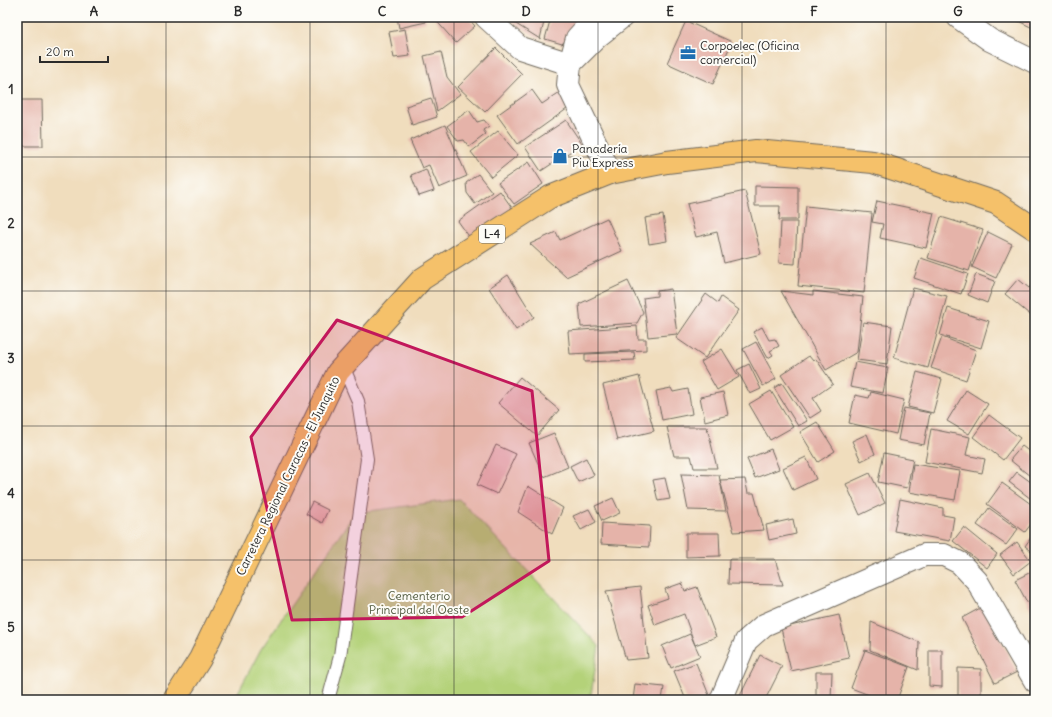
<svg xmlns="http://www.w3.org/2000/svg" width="1052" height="717" viewBox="0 0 1052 717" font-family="Delius,sans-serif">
<rect width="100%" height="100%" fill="#fdfcf7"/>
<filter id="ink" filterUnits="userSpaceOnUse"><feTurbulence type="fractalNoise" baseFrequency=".025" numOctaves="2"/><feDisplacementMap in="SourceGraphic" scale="8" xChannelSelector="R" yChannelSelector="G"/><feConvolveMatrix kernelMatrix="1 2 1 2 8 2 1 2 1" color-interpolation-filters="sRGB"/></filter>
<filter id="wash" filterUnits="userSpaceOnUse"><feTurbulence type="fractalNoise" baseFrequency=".012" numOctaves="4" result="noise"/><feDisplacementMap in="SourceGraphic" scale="16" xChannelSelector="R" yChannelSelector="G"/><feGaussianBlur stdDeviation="0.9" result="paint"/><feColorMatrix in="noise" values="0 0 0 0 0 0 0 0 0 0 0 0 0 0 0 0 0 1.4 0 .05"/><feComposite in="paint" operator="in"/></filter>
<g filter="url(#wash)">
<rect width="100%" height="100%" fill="#f0ddbd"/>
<path fill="#b4d279" stroke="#707e52" d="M 459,499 L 599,646 L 590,700 L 234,700 L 261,649 L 355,513 Z"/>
<g id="blocks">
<path fill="#e5b3a9" d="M 397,17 L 425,17 L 426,22 L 399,28 Z
M 433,17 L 467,17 L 475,26 L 456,43 Z
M 512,17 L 538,17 L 544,22 L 540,39 L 508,19 Z
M 551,17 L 586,17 L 562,44 L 545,39 Z
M 1015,17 L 1035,17 L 1035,29 L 1014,19 Z
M 686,21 L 732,42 L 713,84 L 667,63 Z
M 405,29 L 410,56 L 394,58 L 389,32 Z
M 496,48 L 522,74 L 485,112 L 458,87 Z
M 441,52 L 447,77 L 460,94 L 437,111 L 424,56 Z
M 532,90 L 542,104 L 560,92 L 571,106 L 518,144 L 497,115 Z
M 431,98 L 437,117 L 412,125 L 406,106 Z
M 17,100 L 42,100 L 43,146 L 17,146 Z
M 469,110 L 477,122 L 484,120 L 489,126 L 483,130 L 486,134 L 469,147 L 464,140 L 458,141 L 447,126 Z
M 566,120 L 582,144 L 541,171 L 525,147 Z
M 445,125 L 467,176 L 439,188 L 429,165 L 422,168 L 410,140 Z
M 498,131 L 518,155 L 491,177 L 471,152 Z
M 529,162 L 543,184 L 514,204 L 498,183 Z
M 426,169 L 434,191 L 419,196 L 411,175 Z
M 478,174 L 492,192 L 475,204 L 467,193 L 466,183 Z
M 755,186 L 798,187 L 798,220 L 779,220 L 780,206 L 755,206 Z
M 500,191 L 515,212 L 473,242 L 458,221 Z
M 745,191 L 761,254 L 724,263 L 717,232 L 696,237 L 687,204 Z
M 877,201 L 934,213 L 926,248 L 880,238 L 883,224 L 872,222 Z
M 806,206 L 872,213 L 864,293 L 798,286 Z
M 663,215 L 667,241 L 649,244 L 645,218 Z
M 941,217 L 983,230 L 969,271 L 928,258 Z
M 607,218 L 622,251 L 566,277 L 530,244 L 556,232 L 560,240 Z
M 781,222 L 797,222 L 795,264 L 779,263 Z
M 988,232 L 1012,244 L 996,278 L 972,267 Z
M 921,258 L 968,274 L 961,294 L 914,278 Z
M 976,274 L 995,281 L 987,303 L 968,295 Z
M 508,275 L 534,317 L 516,330 L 489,288 Z
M 1018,279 L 1029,288 L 1035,281 L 1035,319 L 1005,294 Z
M 628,281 L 643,312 L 637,323 L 581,327 L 579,304 Z
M 913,288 L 947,296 L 928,368 L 894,358 Z
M 671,289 L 677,334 L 648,337 L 643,298 L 657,296 L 657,291 Z
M 781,291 L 813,295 L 813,291 L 863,297 L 857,352 L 826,370 Z
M 706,294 L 718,303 L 721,297 L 739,310 L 705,358 L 676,338 Z
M 948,308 L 989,321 L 981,348 L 940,335 Z
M 863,322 L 892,326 L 887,364 L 857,360 Z
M 637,326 L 638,339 L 646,339 L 646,350 L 570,354 L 568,331 Z
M 762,327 L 769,340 L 775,339 L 779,346 L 770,351 L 773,355 L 768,358 L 753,332 Z
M 942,337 L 976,350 L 966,380 L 931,368 Z
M 756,342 L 776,379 L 763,386 L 743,349 Z
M 722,349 L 739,377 L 717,390 L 701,362 Z
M 634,352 L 635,360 L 585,362 L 585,354 Z
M 809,356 L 813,361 L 816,359 L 833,384 L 813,398 L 821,411 L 810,418 L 781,375 Z
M 855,362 L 888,368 L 883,393 L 850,387 Z
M 749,364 L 761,389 L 750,394 L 737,370 Z
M 917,372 L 942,379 L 933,413 L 908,407 Z
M 639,376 L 654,431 L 617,440 L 603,385 Z
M 520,377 L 559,410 L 537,436 L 498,403 Z
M 782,383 L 807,421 L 798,426 L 774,388 Z
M 671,388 L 673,392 L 688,389 L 692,414 L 662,420 L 656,391 Z
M 966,390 L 988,404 L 969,434 L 947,421 Z
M 771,391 L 793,427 L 770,440 L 749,404 Z
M 723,392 L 728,415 L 705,421 L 700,397 Z
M 871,392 L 904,400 L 896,434 L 849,423 L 855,395 L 869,398 Z
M 904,408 L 930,413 L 924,445 L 898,440 Z
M 989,415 L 1020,438 L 1003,460 L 973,437 Z
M 817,422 L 835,451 L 818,462 L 800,432 Z
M 667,427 L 707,427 L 717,468 L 694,468 L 691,456 L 674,456 Z
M 931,429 L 970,437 L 966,455 L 985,459 L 982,473 L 925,462 Z
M 554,433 L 568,467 L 544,477 L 529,443 Z
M 867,434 L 875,454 L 861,461 L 852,441 Z
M 496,445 L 516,454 L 497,494 L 477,485 Z
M 1022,446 L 1035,456 L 1035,480 L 1010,460 Z
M 771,449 L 779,469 L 755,478 L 747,459 Z
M 884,453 L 913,459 L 907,488 L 878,482 Z
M 806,457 L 816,479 L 793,490 L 783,468 Z
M 586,458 L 594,475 L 578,482 L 570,466 Z
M 913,464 L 960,471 L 955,500 L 909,492 Z
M 1017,472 L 1035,485 L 1035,502 L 1009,482 Z
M 870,473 L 885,503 L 860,515 L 846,484 Z
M 681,474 L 719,475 L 726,511 L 688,510 Z
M 665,478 L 670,499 L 658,501 L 653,480 Z
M 745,479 L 748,493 L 754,493 L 764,530 L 734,532 L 720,480 Z
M 1002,483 L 1035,507 L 1035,519 L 1025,532 L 987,504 Z
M 528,486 L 563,508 L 552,534 L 518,512 Z
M 613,498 L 620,513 L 602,521 L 595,506 Z
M 900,499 L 943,508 L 943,515 L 954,517 L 950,541 L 894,531 Z
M 312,502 L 328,510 L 322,523 L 306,514 Z
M 989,508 L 1018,529 L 1006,545 L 977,525 Z
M 589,509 L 596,522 L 581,530 L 573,516 Z
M 793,519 L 796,534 L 769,540 L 766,525 Z
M 602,523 L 650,526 L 649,547 L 601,544 Z
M 964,527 L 997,554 L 987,568 L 953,541 Z
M 1035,532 L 1035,554 L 1025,546 Z
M 686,533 L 719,533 L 720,556 L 686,557 Z
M 1017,542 L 1031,561 L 1014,574 L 1000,555 Z
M 729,559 L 775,559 L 783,585 L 728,584 Z
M 1035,570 L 1035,617 L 1015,580 Z
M 682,583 L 685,591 L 697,587 L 716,637 L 695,645 L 684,614 L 655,625 L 648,605 L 668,598 L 665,589 Z
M 640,587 L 648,658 L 626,660 L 606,591 Z
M 984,606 L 1017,672 L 995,683 L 962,618 Z
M 839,615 L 849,658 L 791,671 L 781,628 Z
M 871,622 L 919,642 L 918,670 L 870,650 Z
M 690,634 L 700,656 L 671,668 L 662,646 Z
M 865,650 L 909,667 L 897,700 L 882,700 L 851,688 Z
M 929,650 L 942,650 L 942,687 L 929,686 Z
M 760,655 L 782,666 L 765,700 L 738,700 Z
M 696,663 L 711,700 L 686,700 L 674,671 Z
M 958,668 L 981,669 L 981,700 L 958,700 Z
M 816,672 L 832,672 L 831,700 L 816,700 Z
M 635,684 L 664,687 L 662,700 L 633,700 Z"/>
</g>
</g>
<g filter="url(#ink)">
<use href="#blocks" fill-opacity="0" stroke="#70695e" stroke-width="1"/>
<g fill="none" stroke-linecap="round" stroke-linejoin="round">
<defs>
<path id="service" d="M 328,700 L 340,656 L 367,459 L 358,401 L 343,366"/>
<path id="minor" d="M 486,17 L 520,48 L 570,64 L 577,38 L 596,17
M 721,700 L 746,641 L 764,625 L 924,555 L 944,555 L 960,563 L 977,581 L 1035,681"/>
<path id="tertiary" d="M 958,17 L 990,40 L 1035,62
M 610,173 L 568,85 L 570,64 L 597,37 L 622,17"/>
<path id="primary" d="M 174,700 L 200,659 L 338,372 L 422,279 L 550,197 L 610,173 L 667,162 L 756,151 L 873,162 L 996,203 L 1035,229"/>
</defs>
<use href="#service" stroke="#70695e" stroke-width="14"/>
<use href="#minor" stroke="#70695e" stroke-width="24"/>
<use href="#tertiary" stroke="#70695e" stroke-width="24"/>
<use href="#primary" stroke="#70695e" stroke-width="24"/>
<use href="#service" stroke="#fff" stroke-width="12"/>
<use href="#minor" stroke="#fff" stroke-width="22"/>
<use href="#tertiary" stroke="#fff" stroke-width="22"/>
<use href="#primary" stroke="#f5c16b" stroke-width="22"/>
</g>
</g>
<path fill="#c2185b" fill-opacity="0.2" stroke="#c2185b" stroke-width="3" stroke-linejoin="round" d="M 337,320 L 532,391 L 549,561 L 462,617 L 292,620 L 251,437 Z"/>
<path fill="none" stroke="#2b2b2b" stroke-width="1" stroke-opacity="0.55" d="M 166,17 L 166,700M 310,17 L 310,700M 454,17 L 454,700M 598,17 L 598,700M 742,17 L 742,700M 886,17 L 886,700M 17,157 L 1035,157M 17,291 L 1035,291M 17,426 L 1035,426M 17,560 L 1035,560"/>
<defs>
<symbol id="office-bare" viewBox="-9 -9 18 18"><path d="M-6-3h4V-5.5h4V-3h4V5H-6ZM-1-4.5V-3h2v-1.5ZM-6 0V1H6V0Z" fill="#1f6fb2" stroke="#fdfcf7" stroke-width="2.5" paint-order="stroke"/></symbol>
<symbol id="shop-bare" viewBox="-9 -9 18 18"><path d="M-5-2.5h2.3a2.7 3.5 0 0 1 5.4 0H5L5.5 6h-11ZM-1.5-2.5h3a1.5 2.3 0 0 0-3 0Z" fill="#1f6fb2" stroke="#fdfcf7" stroke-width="2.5" paint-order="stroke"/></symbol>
</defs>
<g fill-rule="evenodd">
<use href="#office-bare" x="677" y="42" width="22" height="22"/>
<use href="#shop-bare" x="549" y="145" width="22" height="22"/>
</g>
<g text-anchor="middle" stroke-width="4" stroke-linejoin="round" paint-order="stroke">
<rect fill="#fdfcf7" stroke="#6a6a68" stroke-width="1" x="479" y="225" width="26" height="18" rx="3"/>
<g font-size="11" font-weight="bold" fill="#2b2b2b">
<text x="492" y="238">L-4</text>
</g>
<g font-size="12" fill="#2b2b2b" stroke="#fdfcf7" text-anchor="start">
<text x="700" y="50">Corpoelec (Oficina<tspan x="700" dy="14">comercial)</tspan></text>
<text x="572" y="153">Panadería<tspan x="572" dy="14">Piu Express</tspan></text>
</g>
<g font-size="12" fill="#2b2b2b" stroke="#fdfcf7">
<text transform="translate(288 476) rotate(-64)" y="4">Carretera Regional Caracas - El Junquito</text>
</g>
<g font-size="12" fill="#545d42" stroke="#fdfcf7">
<text x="419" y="600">Cementerio<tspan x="419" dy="14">Principal del Oeste</tspan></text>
</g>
</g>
<rect width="1052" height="717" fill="none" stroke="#fdfcf7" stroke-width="44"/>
<path d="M40 56v6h68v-6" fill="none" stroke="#2b2b2b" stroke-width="2"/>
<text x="46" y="56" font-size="12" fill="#2b2b2b" stroke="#fdfcf7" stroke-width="3" paint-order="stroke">20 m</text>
<rect x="22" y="22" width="1008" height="673" fill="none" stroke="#2b2b2b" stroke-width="1.5"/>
<g font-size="13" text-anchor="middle" font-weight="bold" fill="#2b2b2b">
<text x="94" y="16">A</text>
<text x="238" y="16">B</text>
<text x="382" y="16">C</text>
<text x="526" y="16">D</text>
<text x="670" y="16">E</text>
<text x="814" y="16">F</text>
<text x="958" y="16">G</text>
<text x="11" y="94">1</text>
<text x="11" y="228">2</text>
<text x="11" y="363">3</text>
<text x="11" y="498">4</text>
<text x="11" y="632">5</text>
</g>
</svg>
